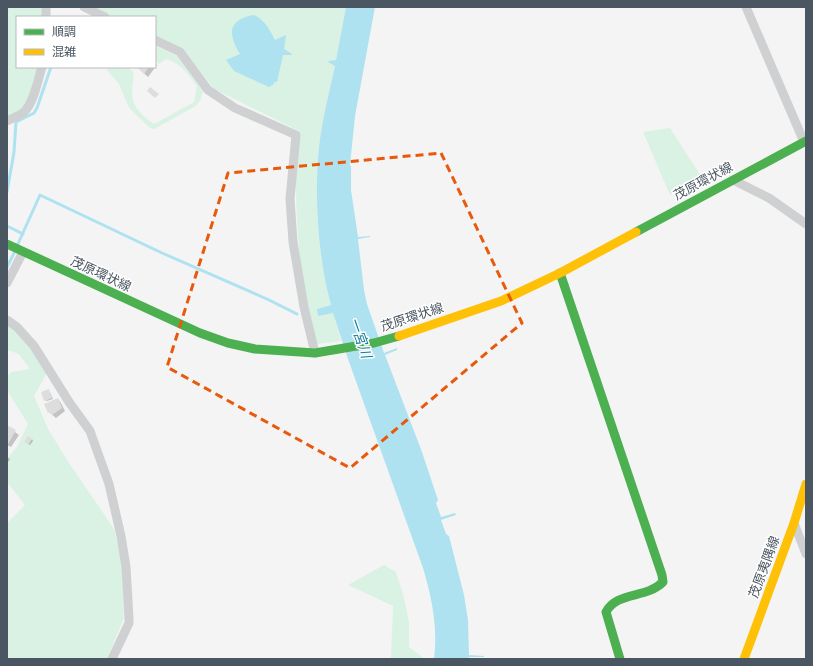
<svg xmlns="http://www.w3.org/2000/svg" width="813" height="666" viewBox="0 0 813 666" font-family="Rubik,'Noto Sans JP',sans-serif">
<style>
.green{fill:#d9f2e3}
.water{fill:#aee2f0}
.shadow{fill:#0003}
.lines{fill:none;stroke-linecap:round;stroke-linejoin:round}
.stream{stroke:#aee2f0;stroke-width:3}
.building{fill:#ddddde}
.street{stroke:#ced0d2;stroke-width:9}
.fast{stroke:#4caf50;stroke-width:9}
.slow{stroke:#ffc107;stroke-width:9}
.marked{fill:none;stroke:#e8590c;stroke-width:3;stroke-dasharray:8 5;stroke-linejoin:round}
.labels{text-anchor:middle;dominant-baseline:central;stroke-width:3;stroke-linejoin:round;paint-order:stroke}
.street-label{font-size:13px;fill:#4a5661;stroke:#fff}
.water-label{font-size:14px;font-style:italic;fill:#0c7c9b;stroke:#fff}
</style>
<rect width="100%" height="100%" fill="#f4f4f4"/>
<g class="green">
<path d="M7 7H43V17H17V67H39L28 100 22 110 7 118Z"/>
<path d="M92 7H346L336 60 329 61 335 66C329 93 322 120 319 147 314 196 318 259 331 305L317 309 333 312 341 341 317 344C311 318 303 287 300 260 296 218 294 174 299 131L214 89 183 49 155 36V17H113Z"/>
<path d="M155 45 178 57 203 91 201 99 196 106 154 129 150 128 129 108 119 84 107 70V67H128L134 73C130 101 131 107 154 124L194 102 197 86C188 74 181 63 166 59L159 64 155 60Z"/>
<path d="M670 128 704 181 670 195 643 132Z"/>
<path d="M7 323 31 346 47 373 34 396 48 429 67 460 114 529 122 562 124 618 107 659H7V523L25 505 7 482V459L17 447 28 424 7 390V376L11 372 30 369 19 354 7 350Z"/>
<path d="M384 565 396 572 403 594 409 622V647L425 659H391L393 606 348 585Z"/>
</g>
<g class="water">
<path d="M346 7H375L355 116 350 165 351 166V190L358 237 370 236V237L358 239 364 290 367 304 384 353 397 348V350L385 355 422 452 438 500 436 503 441 517 455 513 456 515 441 520 446 534 449 536 464 595 468 620 469 655 484 656V657H469V659H434C438 628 432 598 423 568L348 359 333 313 318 316 317 309 331 305C318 259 314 196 319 147 322 120 329 93 335 66L328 62 329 61 336 60Z"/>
<path d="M254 15C266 21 269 29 275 40L286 35 284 49 292 54V55H283L277 82H274V84L269 87 234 71 226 60 240 54C237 49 234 44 233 39 228 24 241 17 254 15Z"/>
</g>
<g class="shadow">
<path d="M155 63 157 65 148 77 137 67H155Z"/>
<path d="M50 392 53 399 47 401 45 400Z"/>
<path d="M58 399 61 403 65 411 56 418 49 412Z"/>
<path d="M7 426 19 435 11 447 7 445Z"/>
<path d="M32 439 33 441 30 445 27 443Z"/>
<path d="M7 457 10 459 7 464Z"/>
</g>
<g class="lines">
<g class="stream">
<path d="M7 192 14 152 16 122 34 113 37 108 51 67"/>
<path d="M7 226 23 234"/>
<path d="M17 246 40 195 162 253 267 299 297 314"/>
<path d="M7 267 15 251"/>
</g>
</g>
<g class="building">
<path d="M137 67H149L144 74Z"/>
<path d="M150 87 159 94 155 98 147 91Z"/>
<path d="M49 389 52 398 44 401 41 392Z"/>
<path d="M58 398 62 408 52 415 50 412 48 413 44 404Z"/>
<path d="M7 425 16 430 7 446Z"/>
<path d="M28 436 32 439 29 444 24 442Z"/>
</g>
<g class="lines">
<g class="street">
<path d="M46 7V17"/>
<path d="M84 7 105 17"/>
<path d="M746 7 804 142"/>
<path d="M155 40 180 52 208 90 235 108 296 135 290 199 293 242 304 307 315 353"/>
<path d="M7 121C12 118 20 116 24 112 34 103 38 79 42 67"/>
<path d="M733 180 769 198 806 224"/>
<path d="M7 283 23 252"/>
<path d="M7 320 17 327 34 346 69 402 90 431 109 484 121 536 126 567 129 618V623L112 659"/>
<path d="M794 523 806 554"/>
</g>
<g class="fast">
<path d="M636 232 806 141"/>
<path d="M7 244 200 333 228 343 255 349 315 353 374 343 399 336"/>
<path d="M560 273 662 575 663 582C646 599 617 591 606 612L620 659"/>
</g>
<g class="slow">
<path d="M399 336 501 301 560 273 636 232"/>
<path d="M744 659 794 523 806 484"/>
</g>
</g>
<path class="marked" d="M441 153 522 323 350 468 167 367 228 173Z"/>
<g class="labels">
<g class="street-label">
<text transform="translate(703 181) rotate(-28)">茂原環状線</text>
<text transform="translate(101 274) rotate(25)">茂原環状線</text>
<text transform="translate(412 317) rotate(-18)">茂原環状線</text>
<text transform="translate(764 567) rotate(-70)">茂原夷隅線</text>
</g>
<g class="water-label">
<text transform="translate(360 338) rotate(71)">一宮川</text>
</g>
</g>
<rect width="813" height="666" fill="none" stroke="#4a5661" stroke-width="16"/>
<rect x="16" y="16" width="140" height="52" fill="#ffffff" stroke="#b7bbc0"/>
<rect x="24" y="29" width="20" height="6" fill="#4caf50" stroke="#b7bbc0"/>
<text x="52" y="36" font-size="12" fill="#4a5661">順調</text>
<rect x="24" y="49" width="20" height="6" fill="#ffc107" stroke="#b7bbc0"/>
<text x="52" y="56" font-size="12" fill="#4a5661">混雑</text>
</svg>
